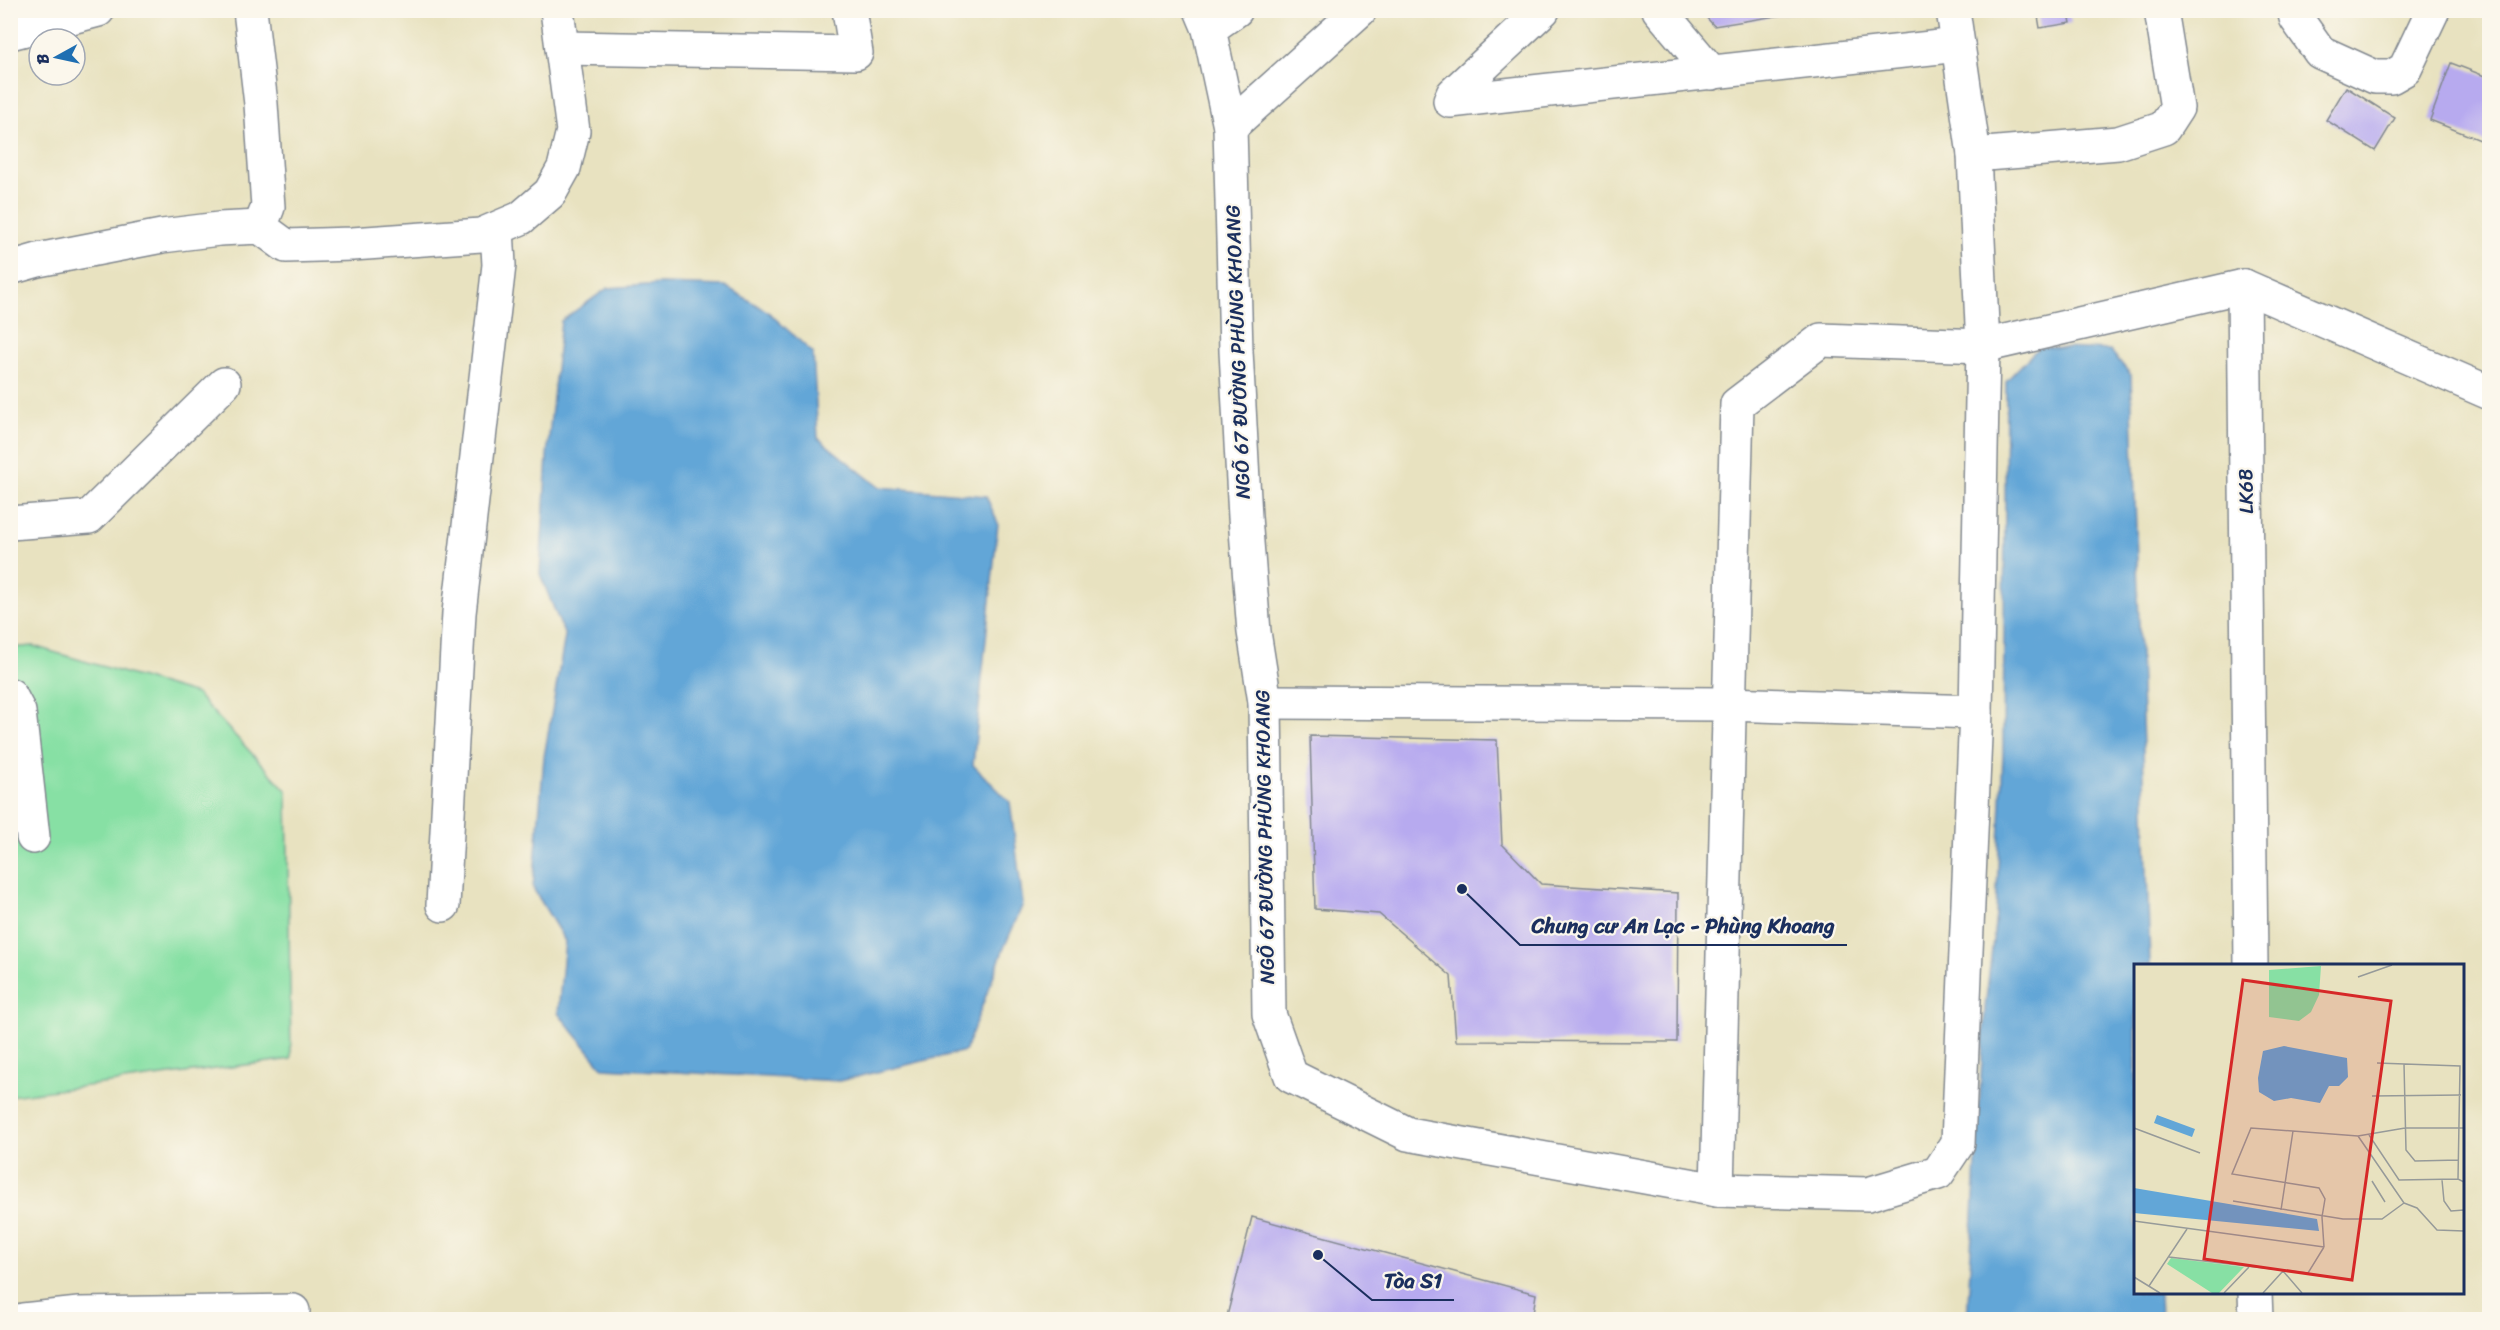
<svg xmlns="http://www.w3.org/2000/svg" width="2500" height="1330" viewBox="0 0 2500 1330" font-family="Sriracha,sans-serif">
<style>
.green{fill:#87e0a4;stroke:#518881;stroke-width:1.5}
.water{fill:#62a6d7;stroke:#3e6a9a;stroke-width:1.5}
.building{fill:#b7aaef}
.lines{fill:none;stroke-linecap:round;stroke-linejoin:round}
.minor-casing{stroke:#82888f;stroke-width:36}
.minor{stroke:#fff;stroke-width:33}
.labels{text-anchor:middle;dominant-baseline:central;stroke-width:4.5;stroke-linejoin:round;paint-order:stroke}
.street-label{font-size:20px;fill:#1b2f5e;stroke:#fbf7ec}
.inset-road{fill:none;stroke:#969a99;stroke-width:1.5}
.view{fill:#d62828;fill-opacity:0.15;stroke:#d62828;stroke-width:3}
.inset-edge{fill:none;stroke:#1b2f5e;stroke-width:3}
.leader{fill:none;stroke:#1b2f5e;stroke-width:2}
.callout-dot{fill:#1b2f5e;stroke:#fbf7ec;stroke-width:2}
.callout-label{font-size:21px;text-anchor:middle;font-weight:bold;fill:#1b2f5e;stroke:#fbf7ec;stroke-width:4.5;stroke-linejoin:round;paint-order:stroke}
</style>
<rect width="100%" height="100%" fill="#fbf7ec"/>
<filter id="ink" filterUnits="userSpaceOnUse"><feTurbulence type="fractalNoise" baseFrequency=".0167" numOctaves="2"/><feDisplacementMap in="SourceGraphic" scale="12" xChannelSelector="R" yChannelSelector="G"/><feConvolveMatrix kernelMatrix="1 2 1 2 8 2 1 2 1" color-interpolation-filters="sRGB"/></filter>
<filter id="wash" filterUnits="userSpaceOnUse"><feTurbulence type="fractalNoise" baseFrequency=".008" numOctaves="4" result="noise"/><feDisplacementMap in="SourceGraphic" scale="24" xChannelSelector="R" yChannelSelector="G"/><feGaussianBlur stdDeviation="1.35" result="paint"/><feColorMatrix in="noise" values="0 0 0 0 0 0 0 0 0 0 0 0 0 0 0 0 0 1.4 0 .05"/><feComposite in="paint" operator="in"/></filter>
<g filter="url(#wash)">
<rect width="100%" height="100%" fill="#e8e2c0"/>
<path class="green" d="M33 646 196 694 287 791 291 1059 11 1096 10 648Z"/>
<g class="water">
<path d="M661 284 725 286 767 311 813 353 818 438 879 487 986 496 998 523 973 765 1010 802 1023 904 1004 948 965 1051 839 1081 603 1068 558 1013 565 941 533 888 544 757 565 636 540 574 547 456 561 321 608 288Z"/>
<path d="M2039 347 2110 350 2131 375 2150 965 2136 966V1292L2160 1293 2161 1319 1967 1320 1985 1008 1996 915 2003 755 2006 381Z"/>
</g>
<g id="blocks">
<g class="building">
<path d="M1700 10H1801V12L1714 26Z"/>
<path d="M2037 10H2083V12L2069 14 2071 23 2040 28Z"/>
<path d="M2451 63 2490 78V144L2430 120Z"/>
<path d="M2346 87 2395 118 2375 151 2326 120Z"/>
<path d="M1310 736 1497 740 1502 844 1541 884 1678 893 1677 1042 1456 1041 1451 976 1379 914 1315 909Z"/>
<path d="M1252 1217 1536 1294 1532 1320H1226Z"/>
</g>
</g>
</g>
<g filter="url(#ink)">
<use href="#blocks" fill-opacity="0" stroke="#82888f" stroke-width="1.5"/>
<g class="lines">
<g class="minor-casing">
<g id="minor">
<path d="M250 10 261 104 268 207 260 227"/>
<path d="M1201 10 1209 29 1230 127 1236 351 1245 517 1254 632 1265 702 1269 1014 1291 1076 1408 1134 1717 1190 1868 1194 1938 1173 1958 1143 1976 712 1983 346 1974 155 1953 10"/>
<path d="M1543 10 1453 94 1450 101 1958 45"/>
<path d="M1659 10 1712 73"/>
<path d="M2294 10 2296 18 2320 52 2375 77H2391L2405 69 2433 10"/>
<path d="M1209 29 1236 10"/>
<path d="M10 33 98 10"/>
<path d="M562 48 856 53 849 10"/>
<path d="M1230 127 1360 10"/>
<path d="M1974 155 2118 143 2164 128 2177 108 2161 10"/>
<path d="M10 268 38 260 162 236 219 229 260 227 286 246 352 244 481 235 521 218 550 193 564 168 573 131 557 10"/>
<path d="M2244 286 2251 966"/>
<path d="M2244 286 2490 393"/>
<path d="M10 523 89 517 224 384"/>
<path d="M10 695 19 712 33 837"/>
<path d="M1265 702 1728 704 1976 712"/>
<path d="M443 905 459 613 499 265 497 229"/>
<path d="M1717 1190 1737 404 1821 340 1983 346 2244 286"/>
<path d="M2255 1292 2256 1320"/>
<path d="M23 1320 79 1314 293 1311"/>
</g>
</g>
<use href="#minor" class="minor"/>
</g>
</g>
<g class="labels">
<g class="street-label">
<text transform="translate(1238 352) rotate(-92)">NGÕ 67 ĐƯỜNG PHÙNG KHOANG</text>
<text transform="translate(2246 491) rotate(-91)">LK6B</text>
<text transform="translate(1265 837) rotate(-91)">NGÕ 67 ĐƯỜNG PHÙNG KHOANG</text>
</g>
</g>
<g transform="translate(2134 964)">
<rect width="330" height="330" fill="#e8e2c0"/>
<path d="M187 2 185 31 177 48 165 57 135 53V6ZM37 294 110 303 85 329H78L33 300Z" fill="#87e0a4"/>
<path d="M150 82 213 94 214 113 205 122H195L186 139 157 134 140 137 125 128 124 114 129 87ZM23 151 61 165 58 173 20 159ZM0 224 183 255 185 267 0 249Z" fill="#62a6d7"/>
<path class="inset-road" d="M224 13 258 1M243 99 326 102 324 215M270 100 272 186 281 197 325 196M238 132 327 131M0 164 66 189M235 171 265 216 324 215 330 218M224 172 270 239M308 216 310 237 317 247 330 246M238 217 251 238M99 237 209 255H248L270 239M270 239 283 244 303 266 330 267M147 246 159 167M0 257 190 283M190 283 188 253 191 235 185 224 98 210 117 164 224 172 271 164H330M35 293 174 309 190 283M149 307 168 329M0 313 26 329M15 322 53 265M90 329 115 303M129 329 149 307"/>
<path class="view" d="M109 16 257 37 218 316 70 295Z"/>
<rect width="330" height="330" class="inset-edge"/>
</g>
<path class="leader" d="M1462 889L1520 945H1847M1318 1255L1372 1300H1454"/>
<g class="callout-dot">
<circle cx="1462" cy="889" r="6"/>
<circle cx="1318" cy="1255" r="6"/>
</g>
<g class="callout-label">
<text x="1683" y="933">Chung cư An Lạc - Phùng Khoang</text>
<text x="1413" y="1288">Tòa S1</text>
</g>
<rect width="2500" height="1330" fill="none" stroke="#fbf7ec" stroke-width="36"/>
<g transform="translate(57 57) rotate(262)"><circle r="28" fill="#fbf7ec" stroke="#a1a7b3" stroke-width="1.5"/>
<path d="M0-4.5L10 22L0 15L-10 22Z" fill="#1f6fb2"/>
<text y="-9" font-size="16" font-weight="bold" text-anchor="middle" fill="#1b2f5e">B</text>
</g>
</svg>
